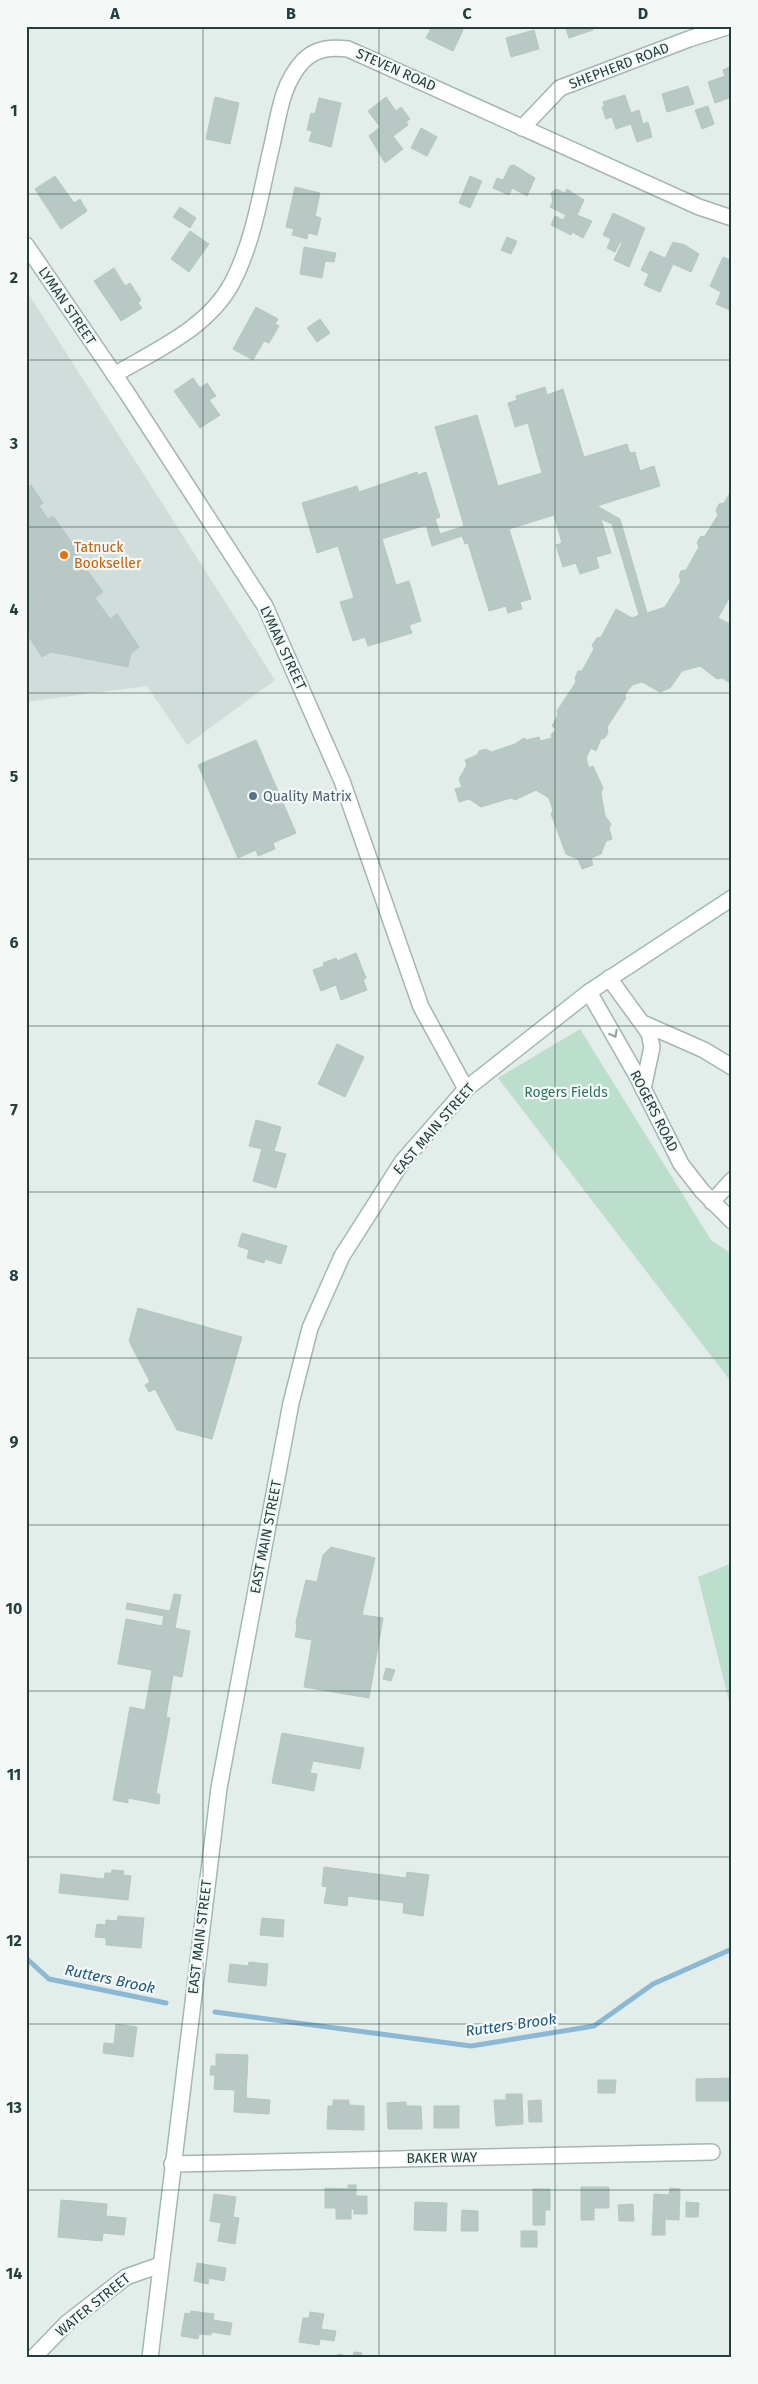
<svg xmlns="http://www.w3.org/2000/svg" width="758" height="2384" viewBox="0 0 758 2384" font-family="'Fira Sans',sans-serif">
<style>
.built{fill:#d1ddda}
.green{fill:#bcdecc}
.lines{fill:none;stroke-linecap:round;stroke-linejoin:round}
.stream{stroke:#8bb8d2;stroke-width:5}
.building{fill:#b8c8c4;stroke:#b5c7c3}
.minor-casing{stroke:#a5b5b3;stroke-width:18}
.tertiary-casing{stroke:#a5b5b3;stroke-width:18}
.secondary-casing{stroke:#a1b9b5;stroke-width:18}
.minor{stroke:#fff;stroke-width:15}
.tertiary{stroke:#fff;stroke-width:15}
.secondary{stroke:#fff;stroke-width:15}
.oneway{stroke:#909e9e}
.grid{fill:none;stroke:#223e3d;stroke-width:1;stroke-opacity:0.55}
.food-dot{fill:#e8710a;stroke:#f4f9f8;stroke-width:2}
.service-dot{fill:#5c6f8a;stroke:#f4f9f8;stroke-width:2}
.labels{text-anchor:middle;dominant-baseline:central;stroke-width:4.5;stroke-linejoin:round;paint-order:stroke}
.street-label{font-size:14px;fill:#223e3d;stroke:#f4f9f8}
.food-label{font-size:14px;fill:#c56008;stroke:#f4f9f8;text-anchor:start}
.service-label{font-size:14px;fill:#4e5e75;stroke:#f4f9f8;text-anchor:start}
.park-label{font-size:14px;fill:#2c7558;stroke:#f4f9f8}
.water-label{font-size:15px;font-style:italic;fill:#1c577b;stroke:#f4f9f8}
.neatline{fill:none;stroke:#223e3d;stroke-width:2}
.grid-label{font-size:16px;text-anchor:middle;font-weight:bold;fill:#223e3d}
</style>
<rect width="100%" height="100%" fill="#e3edea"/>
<path class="built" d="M26 290 275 680 187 745 147 686 26 702Z"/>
<g class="green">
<path d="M580 1029 711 1240 732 1254V1383L498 1078Z"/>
<path d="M732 1563V1713L698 1577Z"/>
</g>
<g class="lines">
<g class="stream">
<path d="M26 1958 49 1979 166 2003"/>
<path d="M215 2012 471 2046 594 2026 653 1984 732 1949"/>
</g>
</g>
<g class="building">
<path d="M432 26H455L463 30 453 51 426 38Z"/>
<path d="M565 26H592L593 30 569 38Z"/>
<path d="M534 30 539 49 511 57 506 38Z"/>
<path d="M732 66V97L715 103 708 82 725 76 723 70Z"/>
<path d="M688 86 694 104 667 112 662 94Z"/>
<path d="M625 95 631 113 639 110 643 124 648 122 652 137 637 142 631 124 616 129 612 117 606 119 602 107 605 106 603 102Z"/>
<path d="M215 97 239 103 230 144 206 139Z"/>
<path d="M386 97 396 111 401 107 410 119 406 122 408 125 393 136 403 149 385 163 369 136 380 127 368 111Z"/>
<path d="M319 98 341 103 331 147 309 141 312 131 307 130 311 113 315 114Z"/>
<path d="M708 106 714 124 702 129 695 110Z"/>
<path d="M421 128 437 137 427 156 411 148Z"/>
<path d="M514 165 535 178 527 196 512 188 509 195 493 188 497 178 503 180 510 166Z"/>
<path d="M55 176 74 203 80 199 87 211 61 229 35 189Z"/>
<path d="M470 176 482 181 470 208 459 203Z"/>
<path d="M295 187 320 193 315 216 321 218 317 235 308 233 307 239 292 235 294 229 286 227Z"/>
<path d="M556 189 565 193 567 189 584 200 577 215 592 221 583 238 572 232 571 235 551 225 555 216 563 220 566 215 550 207 553 201 551 193Z"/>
<path d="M180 207 196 218 190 228 173 217Z"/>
<path d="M613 213 645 228 629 267 614 260 622 243 620 242 615 252 607 248 611 239 603 235Z"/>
<path d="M190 231 209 244 189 272 171 259Z"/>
<path d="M507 237 517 241 511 254 501 250Z"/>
<path d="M673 242 685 245 699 254 691 272 673 264 660 292 644 285 649 274 641 270 650 251 665 258Z"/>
<path d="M304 247 336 253 334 262 325 261 322 278 300 274Z"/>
<path d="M723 257 732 261V311L716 304 721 292 710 286Z"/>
<path d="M114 268 125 286 130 283 141 300 138 303 142 308 121 321 94 281Z"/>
<path d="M256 307 278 319 275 324 279 326 269 343 264 341 253 360 233 349Z"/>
<path d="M320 319 330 333 317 342 307 328Z"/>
<path d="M193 378 200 388 207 383 216 396 209 400 220 415 200 428 174 391Z"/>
<path d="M545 387 547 395 563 389 584 457 627 444 630 453 635 452 640 471 654 466 660 486 597 506 620 519 647 613 665 607 681 581 679 576 681 571 686 570 699 547 697 543 700 537 705 536 718 515 716 510 719 504 724 503 732 490V593L718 618 732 625V684L722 678 717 679 700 666 682 671 670 688 660 692 642 682 632 685 625 695 626 698 607 727 608 732 605 738 601 739 596 751 591 748 586 758 589 768 593 766 603 788 601 793 605 816 611 824 609 828 612 839 606 841 601 854 591 858 593 865 582 869 578 859 566 854 551 814 553 811 549 798 536 790 515 800 511 798 481 807 469 799 459 802 455 789 462 787 459 779 467 765 465 760 477 755 479 751 486 749 491 752 515 744 524 738 527 740 539 737 540 741 552 738 551 735 556 729 552 726 558 715 557 711 576 682 575 678 578 671H582L594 649 592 645 597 638 601 637 616 609 632 618 639 615 612 524 601 519 611 553 596 557 599 568 580 574 576 563 563 567 556 545 562 543 554 515 509 529 531 599 520 602 522 609 508 613 506 606 489 611 468 543 465 544 462 536 432 546 426 525 382 539 396 585 409 581 421 621 409 625 412 633 368 646 365 637 353 641 340 602 354 598 338 546 317 553 302 503 357 486 359 492 417 472 418 475 426 472 440 517 435 519 440 534 464 526 435 427 477 415 498 486 542 473 528 423 515 427 508 403 517 400 516 396Z"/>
<path d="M31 485 43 503 39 506 48 519 53 516 80 554 74 558 84 572 87 570 103 592 95 598 110 619 117 614 139 647 131 653 128 667 51 652 42 657 29 637 26 639V488Z"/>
<path d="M256 740 296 833 273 843 275 849 258 856 256 850 238 858 198 765Z"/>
<path d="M356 953 366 978 363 980 367 990 341 1000 336 985 321 991 313 970 324 966 323 963 336 958 337 961Z"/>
<path d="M337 1044 364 1057 345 1097 318 1084Z"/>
<path d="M256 1120 281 1127 274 1151 286 1154 276 1188 253 1181 262 1149 249 1146Z"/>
<path d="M242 1233 287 1246 281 1264 265 1259 264 1263 247 1258 249 1250 238 1246Z"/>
<path d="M138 1308 242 1337 212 1439 177 1430 155 1389 149 1392 145 1385 150 1382 129 1341Z"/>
<path d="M331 1547 375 1558 362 1615 383 1618 369 1698 304 1687 312 1640 295 1637 297 1627 296 1622 306 1580 317 1582 323 1555Z"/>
<path d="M174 1594 181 1595 175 1628 190 1631 182 1677 173 1675 170 1694 166 1717 170 1718 156 1794H160L159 1804 128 1798V1803L113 1800 130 1707 145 1710 152 1670 118 1664 126 1619 162 1626 164 1616 126 1609 127 1603 170 1611Z"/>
<path d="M386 1668 395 1670 391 1681 383 1679Z"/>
<path d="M282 1733 364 1748 360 1769 313 1761 310 1773 317 1774 314 1791 272 1783Z"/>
<path d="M324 1867 406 1878 407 1872 429 1875 423 1916 403 1913 404 1903 348 1896 347 1906 324 1903 327 1887 322 1886Z"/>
<path d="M112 1870 124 1871 123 1875 131 1876 128 1900 59 1893 61 1874 104 1879 105 1873H111Z"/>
<path d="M118 1916 144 1918 141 1948 106 1945V1938L95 1937 97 1924 106 1925V1920L117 1921Z"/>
<path d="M262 1918 284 1920 283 1937 260 1935Z"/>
<path d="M249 1962 268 1964 266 1986 228 1982 230 1964 248 1966Z"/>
<path d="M116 2024 137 2027 133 2057 103 2053 104 2043 114 2044Z"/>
<path d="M216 2054 248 2055 246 2098 270 2100 269 2114 234 2112 235 2090 214 2089 215 2075H210L211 2066H216Z"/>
<path d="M732 2078V2101H696V2079Z"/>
<path d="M598 2080H616L615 2093H598Z"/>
<path d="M506 2094H522L523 2124 496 2126 494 2100H506Z"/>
<path d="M333 2100H349V2105L364 2106V2130L327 2129 328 2106H333Z"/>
<path d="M541 2100 542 2122H529L528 2101Z"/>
<path d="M406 2102V2106H421L422 2129H388L387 2103Z"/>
<rect x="434" y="2106" width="25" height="22"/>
<path d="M348 2185H356V2196H367V2214H354V2209H351V2219H336V2208H325V2188L348 2189Z"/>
<path d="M581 2187H609V2208H594V2220H581Z"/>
<path d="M670 2188 680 2189 679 2220 665 2219V2235H652L654 2194 669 2195Z"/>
<path d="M533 2189H550V2210H545V2225H533Z"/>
<path d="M214 2194 236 2197 233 2217 239 2218 235 2244 218 2241 221 2223 210 2221Z"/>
<path d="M61 2200 107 2204 106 2216 126 2218 124 2235 103 2233 102 2241 58 2237Z"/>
<path d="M415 2202 447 2203 446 2231 414 2230Z"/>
<path d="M686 2202 699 2203 698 2217H686Z"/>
<path d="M633 2204 634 2221H619L618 2205Z"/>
<path d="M462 2210 478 2211V2231H461Z"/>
<rect x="521" y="2231" width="16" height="16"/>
<path d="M197 2263 226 2268 224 2281 209 2278 208 2284 194 2281Z"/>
<path d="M191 2311 214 2314 213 2320 232 2323 230 2335 212 2332 211 2335 199 2334 198 2339 181 2336 185 2313 190 2314Z"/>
<path d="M310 2312 324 2314 321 2329 336 2331 334 2341 320 2339 319 2345 299 2342 303 2318H309Z"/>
<path d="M354 2352 362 2353 361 2358H338V2354L353 2357Z"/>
</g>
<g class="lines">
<g class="minor-casing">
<g id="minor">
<path d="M522 128 560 88 689 39 730 26"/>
<path d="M114 375C156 350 208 328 232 283 254 241 261 191 272 145 279 115 281 85 303 61 316 48 331 47 348 49L699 207 732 218"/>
<path d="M609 978 649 1033 652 1047 643 1089"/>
<path d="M589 992 637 1076 681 1164 702 1191 732 1221"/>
<path d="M645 1024 704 1050 732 1067"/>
<path d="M712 1202 732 1180"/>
<path d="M172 2164 712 2152"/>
<path d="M33 2358 67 2323 126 2277 160 2265"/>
</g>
</g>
<g class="tertiary-casing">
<path id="tertiary" d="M26 245 127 393 265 606 342 781 421 1007 466 1089"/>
</g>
<g class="secondary-casing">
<path id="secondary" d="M150 2358 219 1788 291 1403 310 1328 342 1256 402 1162 466 1089 589 992 732 898"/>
</g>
<use href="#minor" class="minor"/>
<use href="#tertiary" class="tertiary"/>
<use href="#secondary" class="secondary"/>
</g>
<defs><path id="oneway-chevron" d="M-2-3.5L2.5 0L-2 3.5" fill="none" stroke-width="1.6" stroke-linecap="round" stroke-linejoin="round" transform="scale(1.25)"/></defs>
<use class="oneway" href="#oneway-chevron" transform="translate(614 1034) rotate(61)"/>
<path class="grid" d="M203 26V2358M379 26V2358M555 26V2358M26 194H732M26 360H732M26 527H732M26 693H732M26 859H732M26 1026H732M26 1192H732M26 1358H732M26 1525H732M26 1691H732M26 1857H732M26 2024H732M26 2190H732"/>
<circle class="food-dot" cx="64" cy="555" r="5"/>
<circle class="service-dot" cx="253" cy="796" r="5"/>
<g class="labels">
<g class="street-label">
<text transform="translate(619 66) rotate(-21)">SHEPHERD ROAD</text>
<text transform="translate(396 70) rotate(24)">STEVEN ROAD</text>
<text transform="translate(67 306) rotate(56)">LYMAN STREET</text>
<text transform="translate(283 648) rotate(65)">LYMAN STREET</text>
<text transform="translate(654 1111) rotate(63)">ROGERS ROAD</text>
<text transform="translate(434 1129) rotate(-49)">EAST MAIN STREET</text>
<text transform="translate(266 1537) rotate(-79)">EAST MAIN STREET</text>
<text transform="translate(200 1937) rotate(-83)">EAST MAIN STREET</text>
<text transform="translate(442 2158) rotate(-1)">BAKER WAY</text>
<text transform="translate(93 2305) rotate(-39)">WATER STREET</text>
</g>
<g class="food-label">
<text x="74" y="547">Tatnuck<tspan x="74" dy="16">Bookseller</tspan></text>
</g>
<g class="service-label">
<text x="263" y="796">Quality Matrix</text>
</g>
<g class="park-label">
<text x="566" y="1092">Rogers Fields</text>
</g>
<g class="water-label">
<text transform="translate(110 1979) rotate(12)">Rutters Brook</text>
<text transform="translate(511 2025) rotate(-8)">Rutters Brook</text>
</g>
</g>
<rect width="758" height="2384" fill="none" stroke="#f4f9f8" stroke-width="55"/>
<rect x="28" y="28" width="702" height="2328" class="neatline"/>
<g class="grid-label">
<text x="115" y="19">A</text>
<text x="291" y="19">B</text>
<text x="467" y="19">C</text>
<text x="643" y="19">D</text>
<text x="14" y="116">1</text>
<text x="14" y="283">2</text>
<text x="14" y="449">3</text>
<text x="14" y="615">4</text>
<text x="14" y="782">5</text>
<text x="14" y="948">6</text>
<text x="14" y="1115">7</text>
<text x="14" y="1281">8</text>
<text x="14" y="1447">9</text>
<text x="14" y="1614">10</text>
<text x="14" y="1780">11</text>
<text x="14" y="1946">12</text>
<text x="14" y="2113">13</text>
<text x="14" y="2279">14</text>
</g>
</svg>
